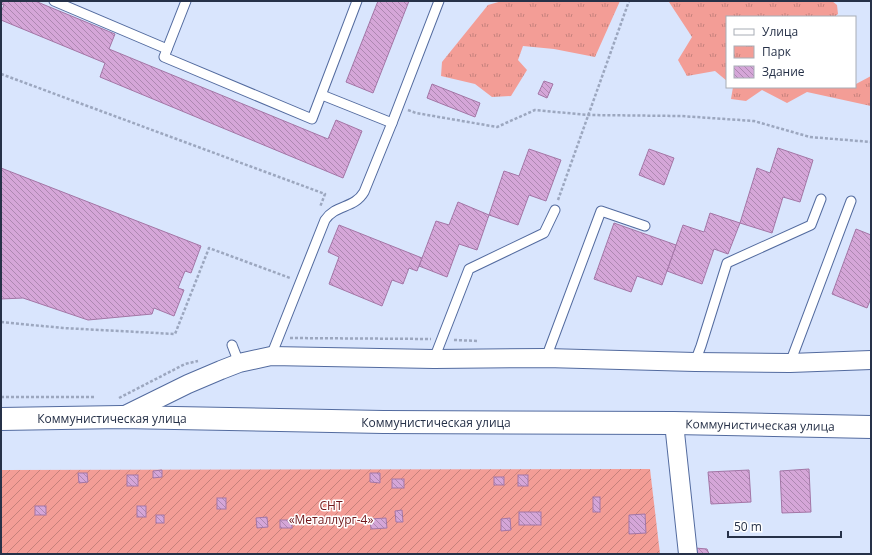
<svg xmlns="http://www.w3.org/2000/svg" width="872" height="555" viewBox="0 0 872 555" font-family="'Open Sans',sans-serif">
<style>
.park{fill:url(#park-tufts)}
.garden{fill:url(#garden-furrows)}
.building{fill:url(#building-back-hatch);stroke:#a376a6}
.lines{fill:none;stroke-linecap:round;stroke-linejoin:round}
.service-casing{stroke:#536b9f;stroke-width:11}
.minor-casing{stroke:#536b9f;stroke-width:20}
.primary-casing{stroke:#536b9f;stroke-width:24}
.path{stroke:#9ca7bf;stroke-width:2.5;stroke-dasharray:3 2;stroke-linecap:butt}
.service{stroke:#fff;stroke-width:9}
.minor{stroke:#fff;stroke-width:18}
.primary{stroke:#fff;stroke-width:22}
.labels{text-anchor:middle;dominant-baseline:central;stroke-width:3;stroke-linejoin:round;paint-order:stroke}
.street-label{font-size:12px;fill:#263148;stroke:#fff}
.park-label{font-size:12px;fill:#701619;stroke:#fff}
</style>
<defs>
<pattern id="park-tufts" width="24" height="20" patternUnits="userSpaceOnUse"><rect width="24" height="20" fill="#f39d96"/><path d="M3 7l-1-3M5 7V3M7 7l1-3M15 17l-1-3M17 17v-4M19 17l1-3" fill="none" stroke="#c5817c"/></pattern>
<pattern id="garden-furrows" width="10" height="10" patternUnits="userSpaceOnUse"><rect width="10" height="10" fill="#f39d96"/><path d="M-1 1l2-2M0 10L10 0M9 11l2-2" fill="none" stroke="#c5817c"/></pattern>
<pattern id="building-back-hatch" width="6" height="6" patternUnits="userSpaceOnUse"><rect width="6" height="6" fill="#d5a6d8"/><path d="M-1 5l2 2M0 0l6 6M5-1l2 2" fill="none" stroke="#ad88b1"/></pattern>
</defs>
<rect width="100%" height="100%" fill="#d9e5fd"/>
<g class="park">
<path d="M502 1H620L595 57 554 49 523 46 518 60 527 70 511 96 492 97 475 84 441 76 442 62 488 5Z"/>
<path d="M670 1H832L837 5 838 14 834 17H727V81L715 71 687 76 678 60 692 37 669 2Z"/>
<path d="M871 76V106L807 92 787 103 762 90 746 101 731 99 733 87H855V84H856Z"/>
</g>
<path class="garden" d="M650 469 660 554H1V470Z"/>
<g class="building">
<path d="M1 1H35L115 34 109 49 328 139 336 120 362 131 343 178 100 77 105 63 1 20V12L4 5 1 4Z"/>
<path d="M378 1H409L373 93 346 82Z"/>
<path d="M544 81 553 84 547 98 538 94Z"/>
<path d="M432 84 480 103 475 117 427 98Z"/>
<path d="M778 148 813 160 800 202 783 197 772 233 740 223 757 168 770 173Z"/>
<path d="M529 149 561 160 546 201 529 195 518 225 489 215 504 171 519 176Z"/>
<path d="M649 149 674 158 664 185 639 175Z"/>
<path d="M1 168 201 246 191 273 185 271 178 288 184 290 174 316 154 308 152 314 88 320 23 298 1 299Z"/>
<path d="M458 202 489 215 477 250 459 244 447 277 419 266 436 221 449 225Z"/>
<path d="M710 213 740 223 728 254 714 249 702 284 667 271 683 225 704 232Z"/>
<path d="M614 223 676 245 662 285 637 276 631 292 594 279Z"/>
<path d="M339 225 422 258 417 271 409 268 403 284 392 280 382 306 329 284 339 257 328 252Z"/>
<path d="M856 229 871 235V298L867 308 832 294Z"/>
<path d="M809 469 811 512 782 513 780 471Z"/>
<path d="M162 470V477L153 478V471Z"/>
<path d="M749 470 751 502 711 504 708 472Z"/>
<path d="M78 473H87L88 482 79 483Z"/>
<path d="M370 473H380V483L370 482Z"/>
<rect x="127" y="475" width="11" height="11"/>
<rect x="518" y="475" width="10" height="11"/>
<rect x="494" y="477" width="10" height="8"/>
<rect x="392" y="479" width="12" height="9"/>
<rect x="593" y="497" width="7" height="15"/>
<rect x="217" y="498" width="9" height="11"/>
<rect x="35" y="506" width="11" height="9"/>
<rect x="137" y="506" width="9" height="11"/>
<path d="M402 510 403 522H396L395 511Z"/>
<rect x="519" y="512" width="22" height="13"/>
<path d="M645 514 646 533 629 534V515Z"/>
<rect x="156" y="515" width="8" height="8"/>
<path d="M267 517 268 527 257 528 256 518Z"/>
<path d="M386 518 387 528 371 529 370 519Z"/>
<path d="M510 518 511 530 501 531V519Z"/>
<rect x="280" y="520" width="12" height="8"/>
<path d="M695 548 707 549 709 554H695Z"/>
</g>
<g class="lines">
<g class="service-casing">
<g id="service">
<path d="M54 1 167 49"/>
<path d="M186 1 164 57 312 119 357 1"/>
<path d="M322 95 392 123"/>
<path d="M232 345 239 363"/>
<path d="M271 356 325 220C336 204 354 209 364 192L392 123 439 1"/>
<path d="M546 358 601 211 645 226"/>
<path d="M434 359 469 269 544 233 555 210"/>
<path d="M695 362 701 346 727 263 811 225 821 199"/>
<path d="M790 363 851 201"/>
</g>
</g>
<g class="minor-casing">
<g id="minor">
<path d="M121 417 188 384 221 370 239 363 271 356 434 359 546 358 695 362 790 363 871 360"/>
<path d="M674 423 688 554"/>
</g>
</g>
<g class="primary-casing">
<path id="primary" d="M1 419 121 417 383 422 674 423 871 427"/>
</g>
<g class="path">
<path d="M1 74 325 194 320 207"/>
<path d="M408 110 416 113 497 127 535 110 588 115 681 116 754 121 810 137 871 142"/>
<path d="M558 200 629 1"/>
<path d="M1 322 63 328 175 334 209 248 290 278"/>
<path d="M290 338 431 339"/>
<path d="M454 340 479 341"/>
<path d="M1 397H96"/>
<path d="M119 398 185 364 198 361"/>
</g>
<use href="#service" class="service"/>
<use href="#minor" class="minor"/>
<use href="#primary" class="primary"/>
</g>
<g class="labels">
<g class="street-label">
<text x="112" y="418">Коммунистическая улица</text>
<text x="436" y="422">Коммунистическая улица</text>
<text transform="translate(760 425) rotate(1)">Коммунистическая улица</text>
</g>
<g class="park-label">
<text x="331" y="505">СНТ<tspan x="331" dy="14">«Металлург-4»</tspan></text>
</g>
</g>
<rect width="872" height="555" fill="none" stroke="#263148" stroke-width="4"/>
<rect x="726" y="16" width="130" height="72" fill="#ffffff" stroke="#a8adb6"/>
<rect x="734" y="29" width="20" height="6" fill="#ffffff" stroke="#a8adb6"/>
<text x="762" y="36" font-size="12" fill="#263148">Улица</text>
<rect x="734" y="46" width="20" height="12" fill="url(#park-tufts)" stroke="#a8adb6"/>
<text x="762" y="56" font-size="12" fill="#263148">Парк</text>
<rect x="734" y="66" width="20" height="12" fill="url(#building-back-hatch)" stroke="#a8adb6"/>
<text x="762" y="76" font-size="12" fill="#263148">Здание</text>
<path d="M728 531v6h113v-6" fill="none" stroke="#263148" stroke-width="2"/>
<text x="734" y="531" font-size="12" fill="#263148" stroke="#ffffff" stroke-width="3" paint-order="stroke">50 m</text>
</svg>
